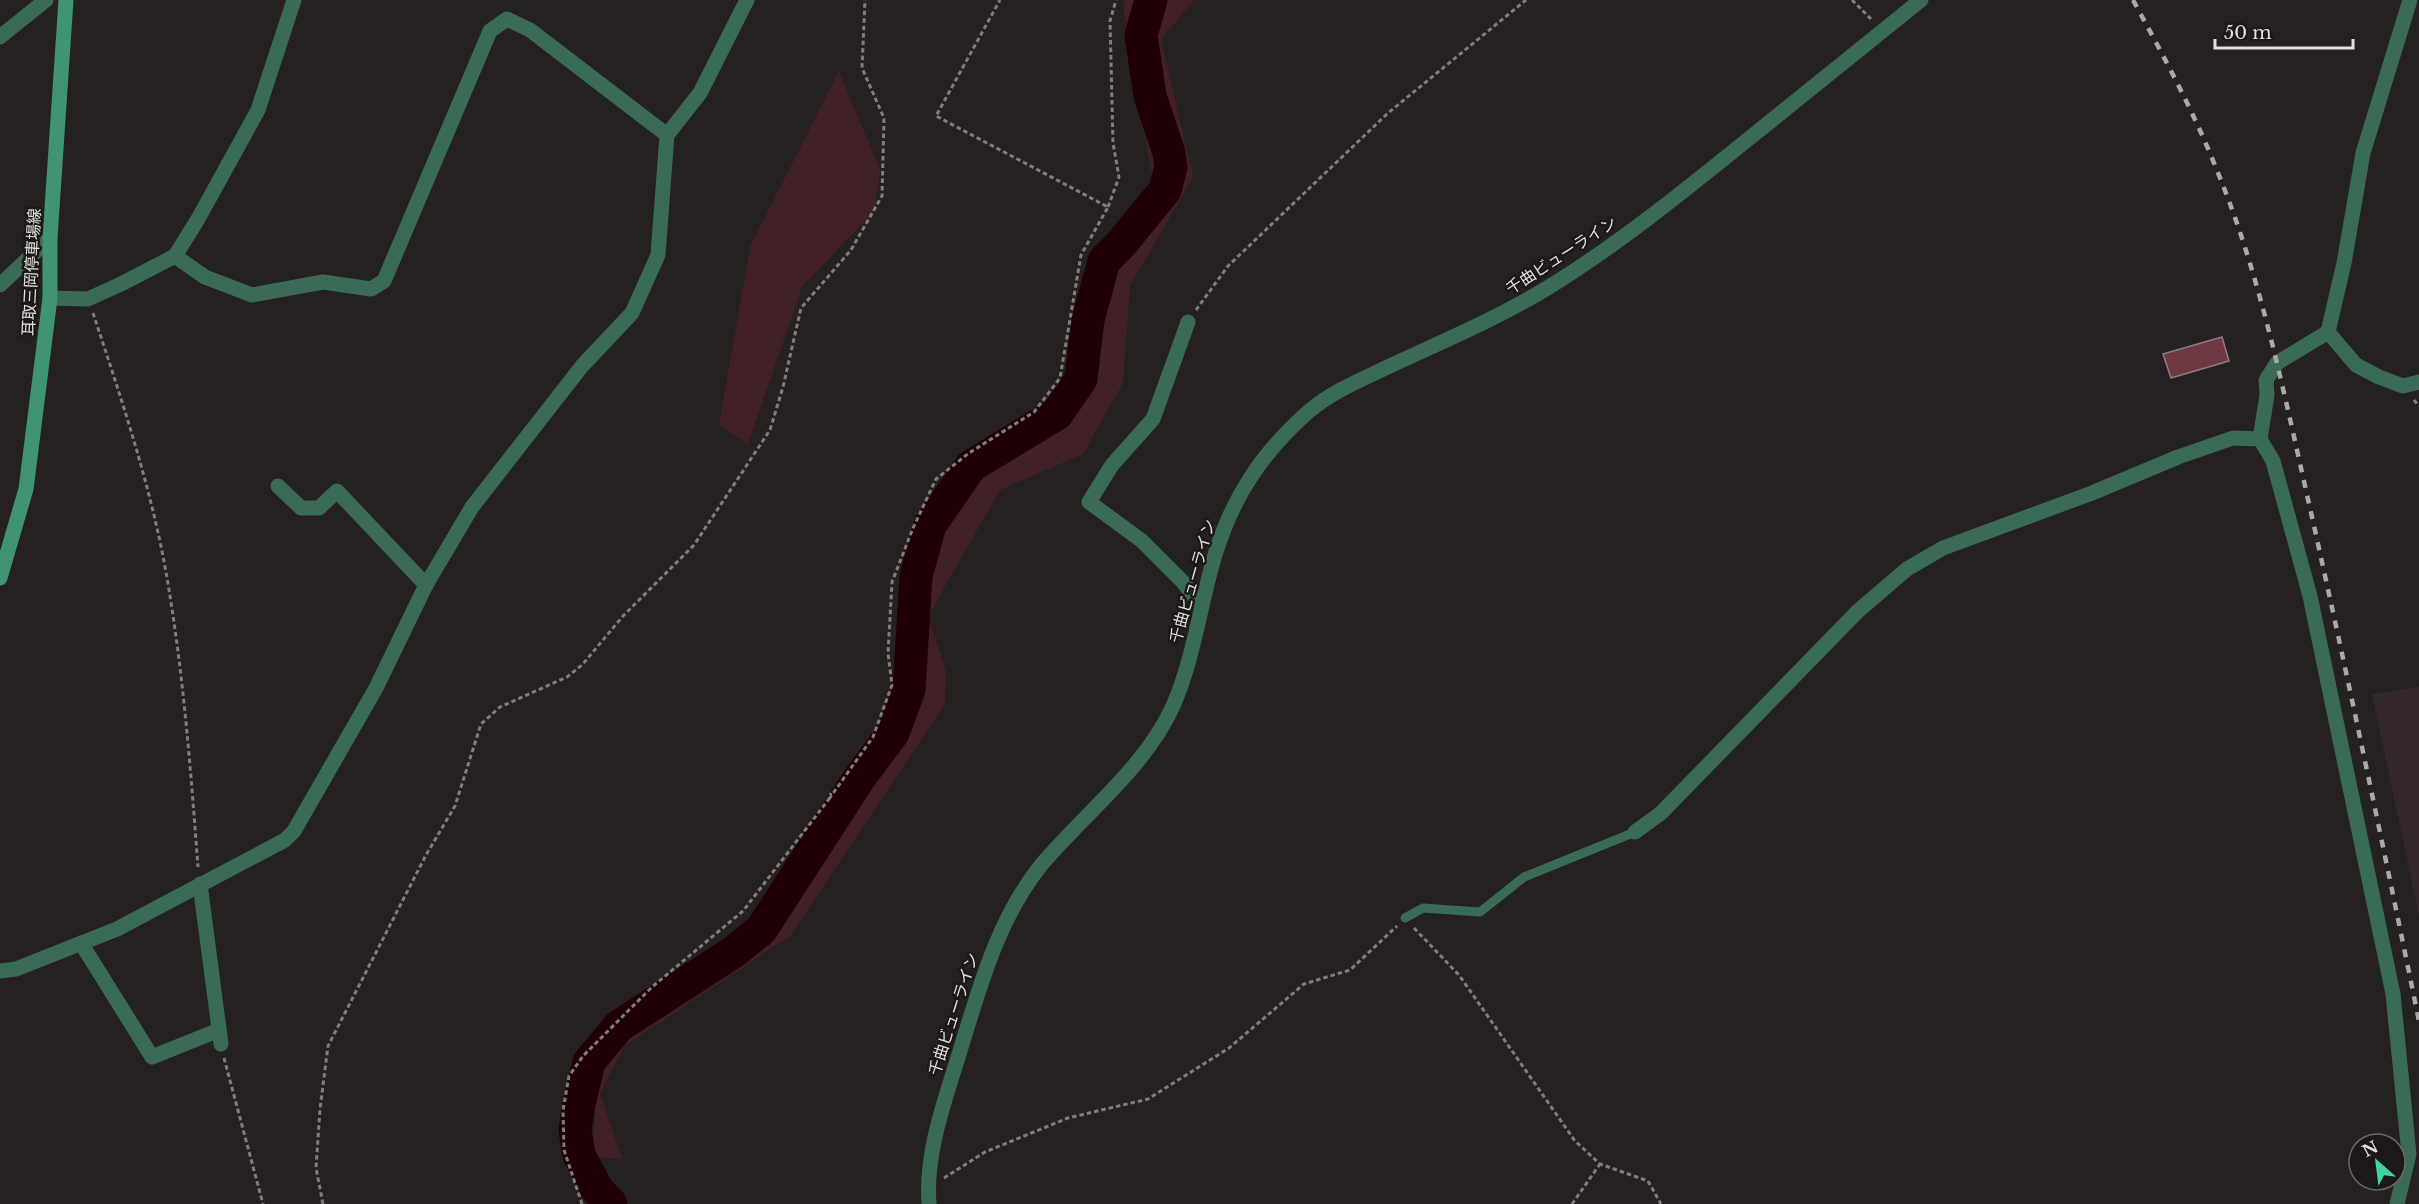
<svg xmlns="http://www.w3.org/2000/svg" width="2419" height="1204" viewBox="0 0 2419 1204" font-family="'Libre Baskerville','Noto Sans JP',serif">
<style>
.built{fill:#34282a}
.green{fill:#422126}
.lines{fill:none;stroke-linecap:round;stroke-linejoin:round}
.river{stroke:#200006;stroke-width:33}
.building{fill:#713841;stroke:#878081;stroke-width:1.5}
.path{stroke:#817d7d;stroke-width:3;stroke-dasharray:4.5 3;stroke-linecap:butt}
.service{stroke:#396b57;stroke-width:9}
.minor{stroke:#396b57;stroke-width:15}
.tertiary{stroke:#396b57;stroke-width:15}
.secondary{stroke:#409474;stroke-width:15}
.rail{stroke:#aba8a8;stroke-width:4.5;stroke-dasharray:8 8;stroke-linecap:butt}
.labels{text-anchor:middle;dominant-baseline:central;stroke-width:5;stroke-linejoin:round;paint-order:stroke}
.street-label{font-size:16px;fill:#e2dfdf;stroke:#1c1818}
</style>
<rect width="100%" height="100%" fill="#262121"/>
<path class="built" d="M2419 687V916L2372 694Z"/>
<g class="green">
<path d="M1125 0H1194L1161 39 1193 177 1130 286 1123 383 1083 454 1000 490 928 616 946 672 945 704 790 936 624 1046 600 1094 622 1159 593 1157 597 1067 644 1016 774 924 900 745 910 650 945 532 986 462 1032 435 1086 388 1098 299 1109 269 1138 235 1152 176 1123 6Z"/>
<path d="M839 71 880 170 874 211 802 287 748 444 719 425 750 247Z"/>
</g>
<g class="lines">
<path class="river" d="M611 1204 597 1189 579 1155 575 1130 578 1109 589 1062 619 1026 732 953 761 930 860 777 893 733 909 690 916 576 930 525 971 466 1057 414 1081 379 1088 320 1104 261 1121 244 1165 190 1171 167 1169 153 1150 96 1141 35 1151 0"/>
</g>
<path class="building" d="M2222 337 2229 361 2171 378 2163 354Z"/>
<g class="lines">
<g class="path">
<path d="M1852 0 1871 19"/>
<path d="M1108 207 1119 177 1113 143 1110 21 1116 0"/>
<path d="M1196 310 1228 266 1388 113 1526 0"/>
<path d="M93 313C123 404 154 495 169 590 184 681 191 774 198 867"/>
<path d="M2414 400 2419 406"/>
<path d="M829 799 873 737 892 685 888 653 892 582 913 528 936 479 969 453 1034 412 1060 378 1081 255 1108 207 936 116 1000 0"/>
<path d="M1414 928 1459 975 1575 1141 1600 1164 1648 1181 1661 1204"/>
<path d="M224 1058 263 1204"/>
<path d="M944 1178 985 1152 1068 1118 1148 1099 1229 1048 1304 984 1350 970 1397 926"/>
<path d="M323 1204 316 1168 320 1109 328 1046 426 855 455 806 481 724 500 707 567 677 582 665 623 616 694 545 770 430 783 387 801 308 851 250 882 196 884 118 862 68 865 0"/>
<path d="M582 1204 564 1150 563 1110 569 1076 583 1056 652 987 743 911 829 799 831 793"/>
<path d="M1572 1204 1600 1164"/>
</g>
<path class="service" d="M1405 918 1423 908 1480 912 1524 877 1635 832"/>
<g class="minor">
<path d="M0 37 46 0"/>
<path d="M175 256 205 277 252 295 323 282 371 289 384 281 490 31 507 19 530 30 667 135"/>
<path d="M0 285 50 238"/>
<path d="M50 298 88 299 121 284 175 256 198 219 258 110 294 0"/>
<path d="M1188 322 1153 419 1112 465 1089 502 1142 541 1183 582 1202 606"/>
<path d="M2328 332 2356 365 2379 377 2403 386 2419 382"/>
<path d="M2260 439 2267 395 2266 380 2277 363 2328 332 2344 263 2363 153 2410 0"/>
<path d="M278 486 301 508H319L337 491 426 585"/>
<path d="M1635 832 1661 813 1858 611"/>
<path d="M200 884 221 1044"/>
<path d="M81 943 152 1057 219 1030"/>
<path d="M0 971 16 969 117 929 285 840 294 831 376 688 426 585 472 507 582 366 632 313 658 255 667 135 700 93 747 0"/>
</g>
<g class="tertiary">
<path d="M1858 611 1907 569 1943 548 2092 493 2178 457 2233 438 2260 439 2273 461 2310 596 2393 994 2409 1154 2397 1204"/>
<path d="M929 1204C925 1153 945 1100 960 1051 980 986 998 918 1042 864 1085 813 1145 768 1173 706 1194 658 1200 604 1215 555 1233 496 1262 453 1308 412 1332 391 1365 378 1394 364 1446 340 1500 317 1549 287 1617 245 1679 195 1741 145 1801 97 1861 48 1921 0"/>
</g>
<path class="secondary" d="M0 578 26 489 50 298V238L66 0"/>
<path class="rail" d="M2133 0C2163 55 2193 110 2216 168 2261 276 2284 394 2310 508 2348 678 2384 850 2419 1021"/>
</g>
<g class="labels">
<g class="street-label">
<text transform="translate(1561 255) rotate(-33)">千曲ビューライン</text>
<text transform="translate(31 272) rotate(-87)">耳取三岡停車場線</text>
<text transform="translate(1192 581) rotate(-74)">千曲ビューライン</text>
<text transform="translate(953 1014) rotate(-72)">千曲ビューライン</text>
</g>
</g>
<g transform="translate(2377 1162) rotate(332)"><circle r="28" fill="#1c1818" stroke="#6b6868" stroke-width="1.5"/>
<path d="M0-4.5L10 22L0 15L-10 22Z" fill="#40d4a2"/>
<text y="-9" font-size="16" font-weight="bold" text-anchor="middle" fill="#e2dfdf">N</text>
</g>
<path d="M2215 39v9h138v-9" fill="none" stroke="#e2dfdf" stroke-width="3"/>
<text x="2224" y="39" font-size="18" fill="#e2dfdf" stroke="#1c1818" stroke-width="4.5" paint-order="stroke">50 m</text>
</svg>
